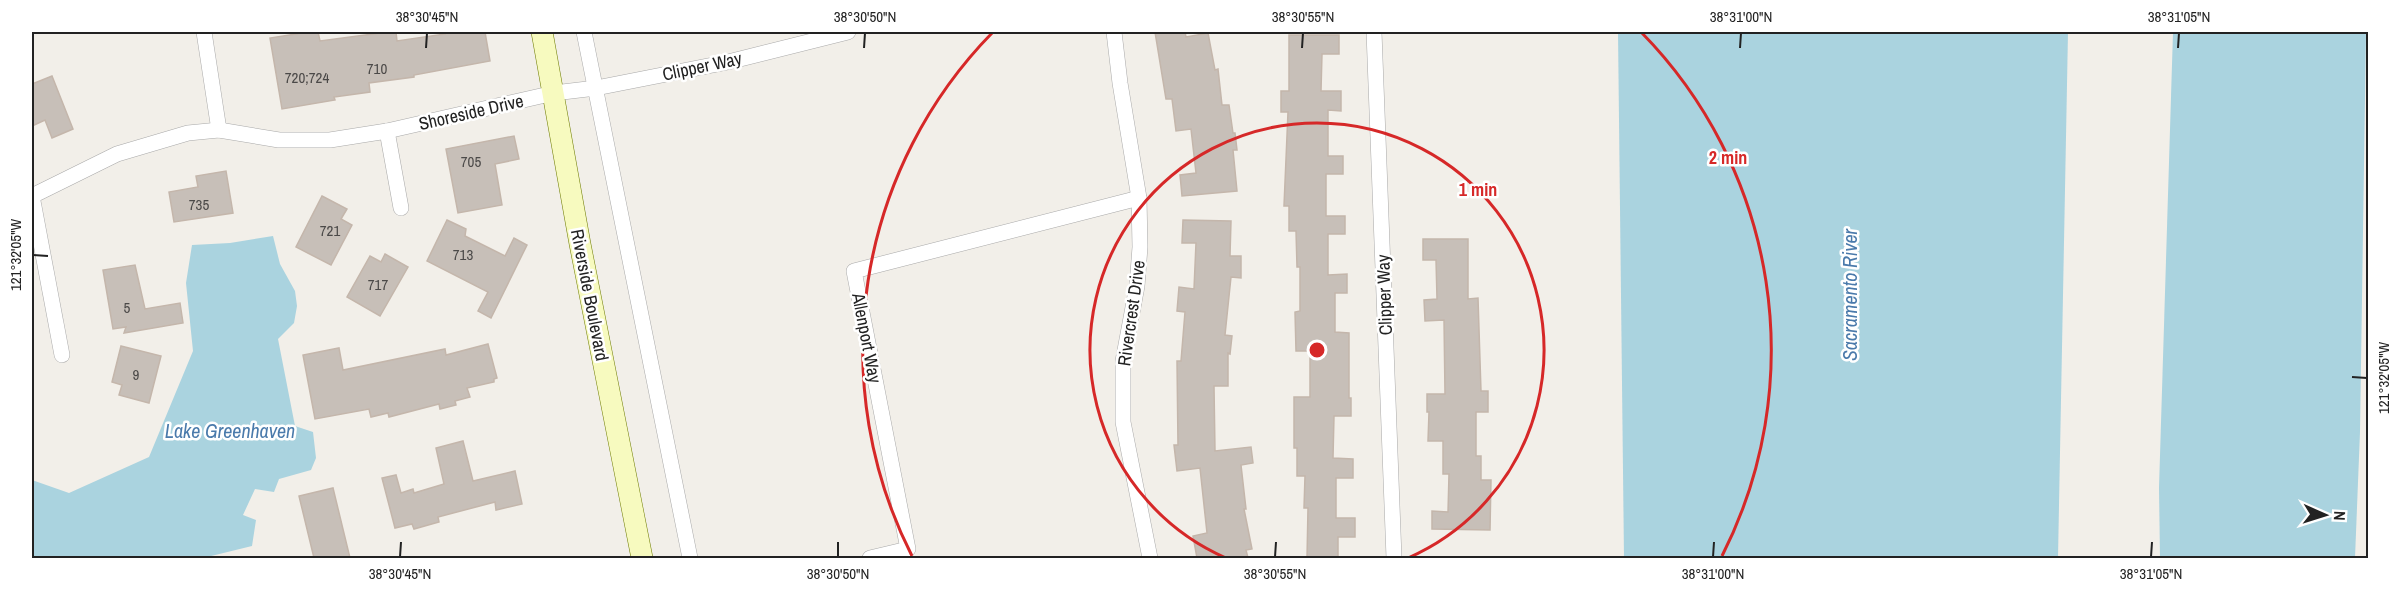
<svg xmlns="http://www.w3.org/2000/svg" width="2400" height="590" viewBox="0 0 2400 590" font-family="'Archivo Narrow',sans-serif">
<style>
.water{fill:#aad3df}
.building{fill:#c7bfb8;stroke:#c4b6ab;stroke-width:1.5}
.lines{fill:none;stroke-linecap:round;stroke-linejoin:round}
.minor-casing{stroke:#a9a9a9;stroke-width:16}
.secondary-casing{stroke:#707d05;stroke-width:22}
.minor{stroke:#fff;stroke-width:15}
.secondary{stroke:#f7fabf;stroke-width:21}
.ticks{fill:none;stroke:#222;stroke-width:2}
.ring{fill:none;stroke:#d62828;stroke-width:3}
.labels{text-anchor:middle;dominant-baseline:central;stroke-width:5;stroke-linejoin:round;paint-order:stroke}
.number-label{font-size:15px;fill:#4b4948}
.street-label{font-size:18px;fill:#222;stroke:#fff}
.water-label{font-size:20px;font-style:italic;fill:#4a7aab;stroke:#fff}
.centre{fill:#d62828;stroke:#fff;stroke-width:3}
.ring-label{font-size:18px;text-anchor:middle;font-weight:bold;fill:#d62828;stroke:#fff;stroke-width:5;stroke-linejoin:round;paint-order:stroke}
.neatline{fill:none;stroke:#222;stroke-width:2}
.ticks-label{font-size:15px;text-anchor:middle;fill:#222}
</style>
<rect width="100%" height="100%" fill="#f2efe9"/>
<g class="water">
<path d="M1618 32H2068L2058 558H1624Z"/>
<path d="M2173 32H2366L2360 432 2355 558H2160L2159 488Z"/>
<path d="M273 236 280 264 295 291 297 306 294 323 278 339 295 426 313 432 316 458 311 470 279 479 274 492 255 489 243 515 256 520 252 546 203 558H32V480L69 493 149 457 193 351 186 283 192 245 230 243Z"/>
</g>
<g class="building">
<path d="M308 32H318L320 41 388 32H396L397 41 445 34 444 32H485L490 61 414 75V77L369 83 370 92 334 97 335 100 282 109 270 38Z"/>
<path d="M1155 32H1185L1186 37 1208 33 1215 70 1218 69 1222 105H1229L1233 133H1235L1237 150H1233L1237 191 1182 196 1180 175 1196 173 1191 129 1176 131 1172 99H1166Z"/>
<path d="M1289 35H1339V54H1322L1321 91H1341V111L1328 110V156H1343V174H1326V216H1345V234H1328V275L1347 274V293H1335V332L1349 333V398H1351V416H1334L1333 458 1353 459V478H1336V518H1355V537H1338V558H1307L1308 508H1304L1305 476H1297V448H1294V397H1310V351H1296L1295 312 1300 311V267H1297L1296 231H1289V206H1284L1288 112H1281V91H1289Z"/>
<path d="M52 76 73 129 52 138 45 120 32 126V84Z"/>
<path d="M514 136 519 159 495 164 502 205 458 213 446 149Z"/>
<path d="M226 171 233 213 174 222 169 192 198 187 196 176Z"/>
<path d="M322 196 347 209 341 219 352 225 331 265 296 247Z"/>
<path d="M447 220 466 229 465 236 505 256 514 238 527 245 491 318 478 311 488 292 427 261Z"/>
<path d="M1183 220 1231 221 1230 256H1241V278L1231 277 1225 335 1232 336 1230 354 1228 353V386H1214L1215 451 1251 447 1253 463 1241 465 1246 509H1244L1252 549 1246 550 1248 558H1197L1193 536 1207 533 1200 468 1177 471 1174 445H1178L1177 361H1181L1185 312 1177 311 1179 287 1194 289 1196 243H1182Z"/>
<path d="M1423 239H1468V299L1478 298 1481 391H1488V412H1476V456H1481V480H1491L1490 530 1432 529V511L1448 512 1449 474H1443V441H1428L1429 412H1427V394H1445L1444 320 1425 321 1424 300 1437 299 1436 260H1423Z"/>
<path d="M385 254 408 267 380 316 347 297 370 256 381 262Z"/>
<path d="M135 265 145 309 180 303 183 323 124 333 126 327 113 329 103 270Z"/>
<path d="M488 344 497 378 494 379V382L467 388 470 397 455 401 456 405 440 409 439 404 389 417 388 413 371 417 369 409 315 419 303 355 339 348 343 370 445 349 446 355Z"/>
<path d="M121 346 161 356 149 403 119 395 122 385 112 382Z"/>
<path d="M463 441 473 481 515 471 522 504 496 510 495 502 438 517 439 522 414 529 412 524 395 528 382 478 396 475 401 493 413 489 414 493 444 484 436 448Z"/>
<path d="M333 488 350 558H314L299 496Z"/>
</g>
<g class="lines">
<g class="minor-casing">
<g id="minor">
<path d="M204 32 219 130"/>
<path d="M584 32 690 558"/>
<path d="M1114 32 1120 83 1139 198 1140 247 1137 286 1123 361V422L1150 558"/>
<path d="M1374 32 1394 558"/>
<path d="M387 131 401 208"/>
<path d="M32 196 117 154 188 133 219 130 279 140H330L387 131 554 93 596 88 728 62 848 32"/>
<path d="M32 196 62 355"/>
<path d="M870 558 908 549 854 271 1139 198"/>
</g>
</g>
<g class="secondary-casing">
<path id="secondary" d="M542 32 580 244 642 558"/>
</g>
<use href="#minor" class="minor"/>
<use href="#secondary" class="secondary"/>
</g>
<path class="ticks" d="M426 48 427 33M864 48 865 33M1302 48 1303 33M1740 48 1741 33M2178 48 2179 33M33 255 48 256M2352 377 2367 378M400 557 401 542M838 557V542M1275 557 1276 542M1713 557 1714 542M2151 557 2152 542"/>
<g class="ring">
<path d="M1226 558A227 227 0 1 1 1408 558"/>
<path d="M912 556A454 454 0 0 1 993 32M1641 32A454 454 0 0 1 1722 556"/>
</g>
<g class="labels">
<g class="number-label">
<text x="377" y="68">710</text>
<text x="307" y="77">720;724</text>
<text x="471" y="161">705</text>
<text x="199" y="204">735</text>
<text x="330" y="230">721</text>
<text x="463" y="254">713</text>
<text x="378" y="284">717</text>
<text x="127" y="307">5</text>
<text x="136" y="374">9</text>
</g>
<g class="street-label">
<text transform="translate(702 66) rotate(-12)">Clipper Way</text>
<text transform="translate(471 112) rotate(-13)">Shoreside Drive</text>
<text transform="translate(590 295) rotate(79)">Riverside Boulevard</text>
<text transform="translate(1384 295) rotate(-92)">Clipper Way</text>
<text transform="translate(1131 313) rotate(-82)">Rivercrest Drive</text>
<text transform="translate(867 338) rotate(79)">Allenport Way</text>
</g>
<g class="water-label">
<text transform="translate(1849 295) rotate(-90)">Sacramento River</text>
<text x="230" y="430">Lake Greenhaven</text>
</g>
</g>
<circle cx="1317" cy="350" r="9" class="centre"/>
<g class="ring-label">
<text x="1728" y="164">2 min</text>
<text x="1478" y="196">1 min</text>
</g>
<rect width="2400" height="590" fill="none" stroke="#ffffff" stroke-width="66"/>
<g transform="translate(2325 515) rotate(93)" stroke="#ffffff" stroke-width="4.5" paint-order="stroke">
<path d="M0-4.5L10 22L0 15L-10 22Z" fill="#222222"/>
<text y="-9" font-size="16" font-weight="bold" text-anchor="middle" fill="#222222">N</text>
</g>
<rect x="33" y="33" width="2334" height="524" class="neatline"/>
<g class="ticks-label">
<text x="427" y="22">38°30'45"N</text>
<text x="865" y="22">38°30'50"N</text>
<text x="1303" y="22">38°30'55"N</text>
<text x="1741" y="22">38°31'00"N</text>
<text x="2179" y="22">38°31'05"N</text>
<text transform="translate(16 255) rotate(-90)" y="5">121°32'05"W</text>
<text transform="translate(2384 378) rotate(-90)" y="5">121°32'05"W</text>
<text x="400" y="579">38°30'45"N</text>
<text x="838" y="579">38°30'50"N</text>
<text x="1275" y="579">38°30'55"N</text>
<text x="1713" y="579">38°31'00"N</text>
<text x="2151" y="579">38°31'05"N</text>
</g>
</svg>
